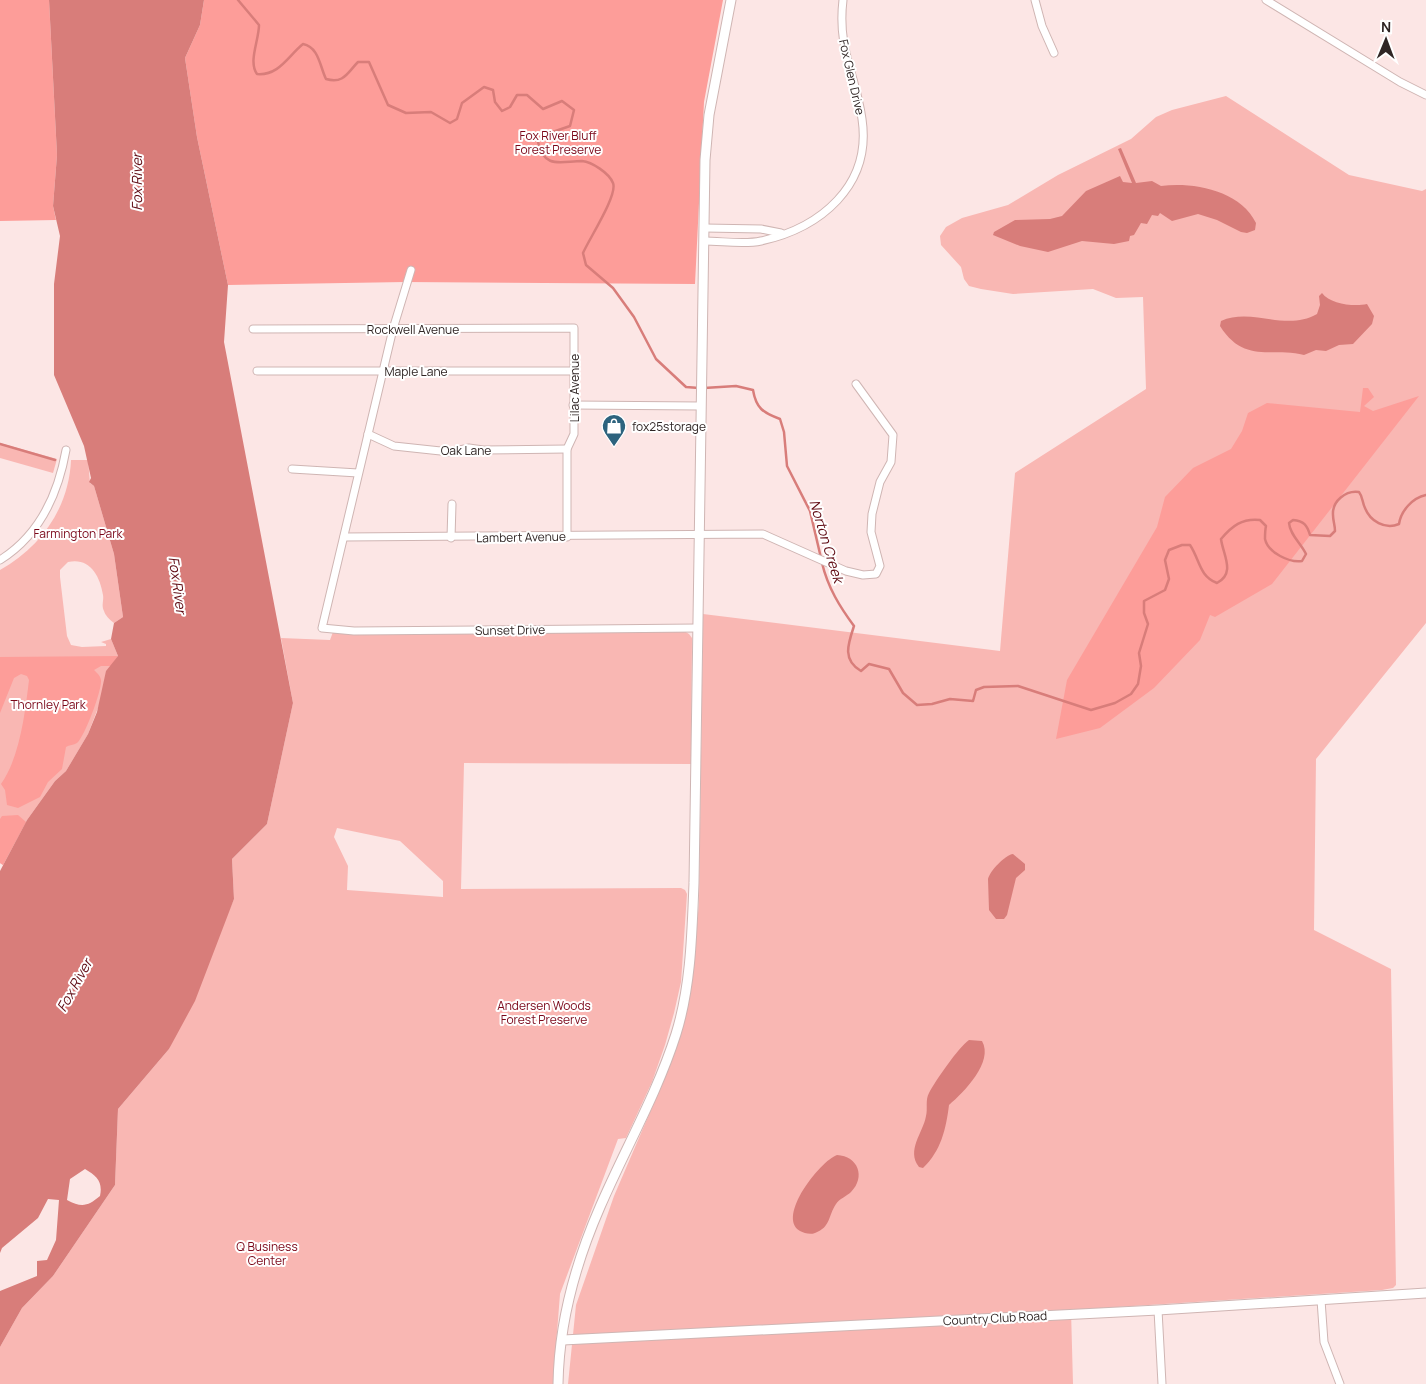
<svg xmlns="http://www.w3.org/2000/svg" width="1426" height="1384" viewBox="0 0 1426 1384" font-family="Manrope,sans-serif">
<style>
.green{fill:#f9b7b3;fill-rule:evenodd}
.forest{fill:#fd9d99}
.water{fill:#d87d7a;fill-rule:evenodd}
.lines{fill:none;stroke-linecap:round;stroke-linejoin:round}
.stream{stroke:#d87d7a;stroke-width:2.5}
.minor-casing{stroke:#cfb5b3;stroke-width:9}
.tertiary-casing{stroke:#cfb5b3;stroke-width:11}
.secondary-casing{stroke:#cfb5b3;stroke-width:11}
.minor{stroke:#fff;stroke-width:7}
.tertiary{stroke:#fff;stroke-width:9}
.secondary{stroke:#fff;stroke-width:9}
.labels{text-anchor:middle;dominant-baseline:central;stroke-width:4;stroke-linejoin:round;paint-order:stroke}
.street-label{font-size:12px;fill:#2f2524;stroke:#fff}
.park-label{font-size:12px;fill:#7a0618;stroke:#fff}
.poi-label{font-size:12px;fill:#2f2524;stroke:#fff;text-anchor:start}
.water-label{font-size:14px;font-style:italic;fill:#610d15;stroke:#fff}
</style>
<rect width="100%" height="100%" fill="#fce6e5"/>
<g class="green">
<path d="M1226 96 1349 175 1422 191 1426 189V623L1316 759 1314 930 1391 969 1396 1285 1393 1288 1382 1290 1071 1310 1073 1384H568L576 1305 614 1196 663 1082 681 1032 692 982 699 902 703 614 1000 651 1015 473 1146 389 1143 297 1116 298 1093 289 1013 294 981 289 969 286 964 279 961 267 941 245 940 236 946 227 962 218 1008 205 1058 175 1131 139 1156 117 1172 110Z"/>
<path d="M0 443 57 459 53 473 0 458Z"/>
<path d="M71 460H88L90 483 94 486 114 554 123 617 114 623C110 620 105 615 104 611 101 605 104 601 103 595 100 575 89 557 68 562L60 570V577L67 636 71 645 82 647 106 646V644L101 642 111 639 118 656 88 734 66 771 55 781 27 820 3 865 0 863V570C41 547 69 508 71 460Z"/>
<path d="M684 631 689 634 692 638 691 764 464 763 461 889 681 888 685 890 687 894 681 982 674 1013 665 1045 652 1082 626 1138 618 1139 560 1294 553 1384H0V1347L22 1308 53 1276 115 1185 118 1109 169 1049 234 899 232 859 267 824 293 703 281 638 330 640 333 632ZM337 828 400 841 443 881V897L347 890 348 866 334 837Z"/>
</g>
<g class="forest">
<path d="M0 0H49L57 155 53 206 56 220 0 221Z"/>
<path d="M204 0H723L704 102 695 284 405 282 228 285 197 137 185 58 200 25Z"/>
<path d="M1363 388H1368L1374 397 1364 406 1373 411 1419 396 1272 584 1215 617 1210 615 1200 640 1154 688 1100 728 1056 739 1067 680 1157 527 1165 497 1193 468 1231 449 1242 431 1248 413 1267 403 1360 412Z"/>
<path d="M118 656 111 666H101L94 670C97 673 100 675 101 680 102 690 85 736 77 743 74 745 69 745 66 747L62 769 48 782 40 797 18 808 7 805 5 790 1 784C20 757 25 713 29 680L27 676 21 674 14 678 0 713V657Z"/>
<path d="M18 815 26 822 3 865 0 863V819L2 816Z"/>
</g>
<g class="water">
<path d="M49 0H204L200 25 185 58 197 137 228 285 224 342 293 703 267 824 232 859 234 899 195 1001 169 1049 118 1109 115 1185 53 1276 22 1308 0 1347V1291L37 1276V1261L47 1260 56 1240 59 1200 48 1199 38 1218 2 1248 0 1253V871L27 820 55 781 66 771 88 734 97 712 106 671 118 656 111 639 114 623 123 617 114 554 94 486 89 482 91 478 84 446 54 375V284L60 236 53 206 57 155ZM85 1169C97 1176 103 1182 100 1196 88 1206 82 1208 67 1200L70 1179Z"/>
<path d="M1121 148 1136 183 1152 181 1161 186C1193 182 1240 190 1256 223L1255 230 1247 233 1241 232 1217 220 1198 214 1172 221 1160 213 1158 216 1152 215 1147 224 1141 223 1134 235 1130 236 1129 241 1114 244 1082 241 1048 252 1020 246 993 235 994 232 1015 220 1050 219 1062 216 1086 191 1120 176 1123 182 1132 183 1118 149Z"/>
<path d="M1322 293C1330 304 1354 307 1367 304L1374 316 1372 324 1353 344 1339 345 1326 351 1316 350 1304 355C1271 347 1244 364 1220 326L1221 321C1252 307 1286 332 1317 314L1320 305 1319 296Z"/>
<path d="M1013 854 1025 864V870L1016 878 1007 915 1004 919H996L989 910 988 879C990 871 1005 855 1013 854Z"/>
<path d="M969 1040 982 1041C994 1062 964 1092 949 1105 946 1129 941 1151 923 1168L919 1167C906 1150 923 1133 926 1116 928 1109 925 1100 929 1093 936 1080 958 1048 969 1040Z"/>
<path d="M837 1155C858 1156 866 1177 851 1192 847 1196 839 1199 836 1204 828 1216 831 1227 815 1233 810 1235 804 1233 800 1231 776 1217 820 1161 837 1155Z"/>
</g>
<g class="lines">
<g class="stream">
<path d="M238 0 259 25C259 40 248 62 257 74 279 76 288 56 303 44 319 47 320 67 326 79 344 84 347 73 358 62H369L388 105 406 113 431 112 450 123 457 119 462 103 484 87 493 90 495 102 502 111 510 107 517 95H527L543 109 562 101 574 110 570 126 544 135 538 142C544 170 562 161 582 161 592 162 609 173 613 183 618 195 589 239 583 253L586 265 613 288 634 317 656 359 686 387 699 388"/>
<path d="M704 388 736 386 753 390C756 408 763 413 780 419L784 432 787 466 810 511 821 558"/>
<path d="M0 444 55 460"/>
<path d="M822 563C828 588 840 607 854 626 848 644 842 660 861 671L869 664 889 669 903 693 917 705 932 704 950 699 973 701 976 690 984 687 1018 686 1091 710 1115 703 1131 694 1138 684 1141 666 1139 653 1148 624 1144 613V601L1165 590 1169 579 1165 560 1169 550 1182 545H1190C1200 560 1199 576 1217 583 1236 573 1223 555 1221 539 1232 526 1242 518 1260 520L1266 526C1265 530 1265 535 1265 539 1268 553 1290 563 1302 561L1306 554C1301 543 1290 535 1289 523L1293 520C1304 521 1307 525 1310 535L1330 536 1335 531C1335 525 1333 521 1333 515 1332 501 1346 490 1359 492 1363 497 1362 502 1365 508 1370 521 1385 530 1399 524 1401 511 1412 498 1426 495"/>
</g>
<g class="minor-casing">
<g id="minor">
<path d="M1035 0 1042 26 1054 53"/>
<path d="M1266 0 1400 82 1426 95"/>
<path d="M705 228 761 229 781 233"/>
<path d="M704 241C722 241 744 245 761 241 820 228 872 186 862 119 856 75 837 49 843 0"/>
<path d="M411 270 393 329 322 628 354 631 697 628"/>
<path d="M253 329 574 328V434L567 449V537"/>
<path d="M257 371H575"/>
<path d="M573 405 700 406"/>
<path d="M368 434 394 446 450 452 469 448 483 450 567 449"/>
<path d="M292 469 358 473"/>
<path d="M344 537 763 534 846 571 863 575 876 574 880 566 871 532 872 514 880 482 891 462 893 435 856 384"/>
<path d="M451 538 452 504"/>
<path d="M0 560C40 535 58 495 66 450"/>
<path d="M1321 1300 1324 1342 1340 1384"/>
<path d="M1158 1310 1162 1384"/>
</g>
</g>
<g class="tertiary-casing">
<path id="tertiary" d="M563 1340 1158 1310 1426 1293"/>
</g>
<g class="secondary-casing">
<path id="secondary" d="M558 1384C559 1324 576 1262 600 1207 625 1149 657 1094 676 1034 691 986 692 933 694 883L705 160 709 115 731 0"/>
</g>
<use href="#minor" class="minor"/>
<use href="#tertiary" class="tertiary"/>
<use href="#secondary" class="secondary"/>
</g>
<defs>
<g id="shop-pin" transform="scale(1.25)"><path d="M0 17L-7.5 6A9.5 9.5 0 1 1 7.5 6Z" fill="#2d637e" stroke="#fff"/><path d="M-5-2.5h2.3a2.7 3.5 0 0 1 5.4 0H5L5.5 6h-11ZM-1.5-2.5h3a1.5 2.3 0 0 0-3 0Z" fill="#fff"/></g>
</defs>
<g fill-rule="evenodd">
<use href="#shop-pin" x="614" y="426"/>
</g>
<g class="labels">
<g class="street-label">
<text transform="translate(852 77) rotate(77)">Fox Glen Drive</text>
<text x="413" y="329">Rockwell Avenue</text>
<text x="416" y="371">Maple Lane</text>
<text transform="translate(574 388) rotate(-90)">Lilac Avenue</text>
<text x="466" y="450">Oak Lane</text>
<text transform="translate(521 537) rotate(-1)">Lambert Avenue</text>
<text transform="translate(510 630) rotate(-1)">Sunset Drive</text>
<text transform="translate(995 1318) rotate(-3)">Country Club Road</text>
</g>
<g class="park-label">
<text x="558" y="135">Fox River Bluff<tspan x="558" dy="14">Forest Preserve</tspan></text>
<text x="78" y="533">Farmington Park</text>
<text x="48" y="704">Thornley Park</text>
<text x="544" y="1005">Andersen Woods<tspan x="544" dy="14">Forest Preserve</tspan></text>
<text x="267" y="1246">Q Business<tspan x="267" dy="14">Center</tspan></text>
</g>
<g class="poi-label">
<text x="632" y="426">fox25storage</text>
</g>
<g class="water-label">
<text transform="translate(136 182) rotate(-90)">Fox River</text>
<text transform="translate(827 541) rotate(73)">Norton Creek</text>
<text transform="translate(178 585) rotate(82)">Fox River</text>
<text transform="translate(74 985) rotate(-61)">Fox River</text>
</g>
</g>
<g transform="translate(1386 40) rotate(1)" stroke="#ffffff" stroke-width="4" paint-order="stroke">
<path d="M0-4L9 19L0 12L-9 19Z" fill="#2f2524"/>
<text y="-8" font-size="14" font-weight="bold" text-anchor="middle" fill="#2f2524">N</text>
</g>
</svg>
